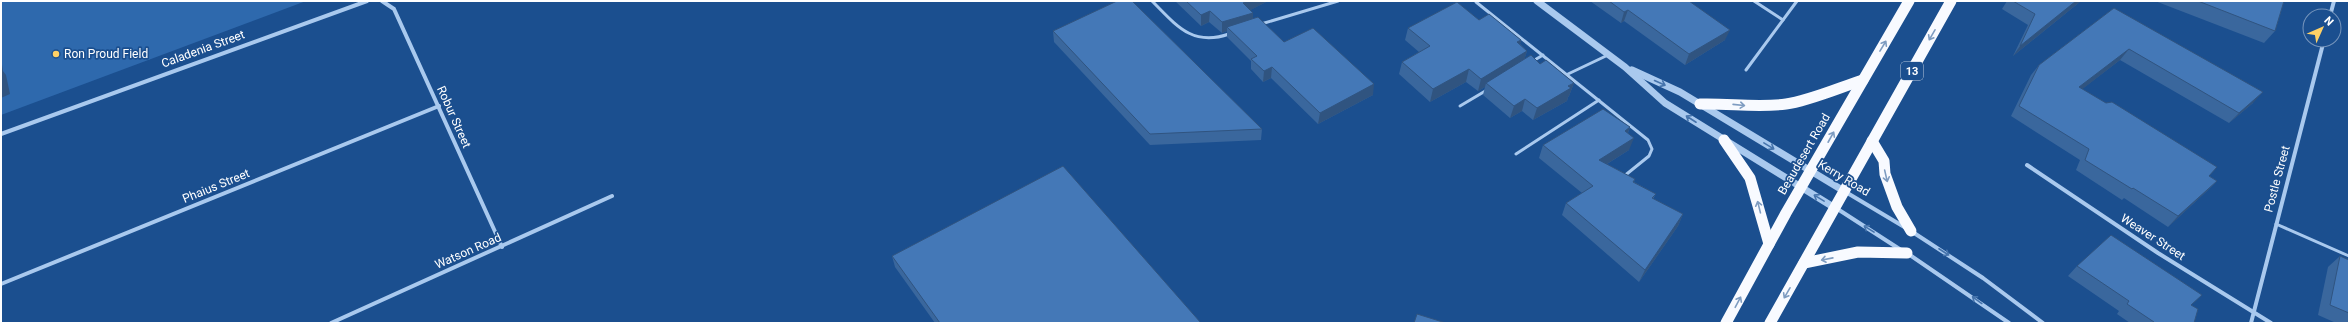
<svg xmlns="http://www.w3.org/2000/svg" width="2350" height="324" viewBox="0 0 2350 324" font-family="Roboto,sans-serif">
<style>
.green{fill:#2e69ad}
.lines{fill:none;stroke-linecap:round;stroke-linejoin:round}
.service{stroke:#a9c9ee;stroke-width:3}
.minor{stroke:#a9c9ee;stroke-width:4}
.tertiary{stroke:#a9c9ee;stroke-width:7}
.trunk{stroke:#f8faff;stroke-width:11}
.wall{fill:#3a679d}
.shaded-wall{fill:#305480}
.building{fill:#4478b7;stroke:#305480}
.oneway{stroke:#7e9cc1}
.oneway2{stroke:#4674ac}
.poi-dot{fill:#ffd166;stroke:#1b4f8f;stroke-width:1.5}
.labels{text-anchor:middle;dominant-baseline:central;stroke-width:3.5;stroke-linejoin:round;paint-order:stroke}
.shield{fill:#1b4f8f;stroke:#bbcadd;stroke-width:1}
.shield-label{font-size:11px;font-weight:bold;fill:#fff}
.street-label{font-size:12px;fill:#fff;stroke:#1b4f8f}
.poi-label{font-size:12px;fill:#fff;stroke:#1b4f8f;text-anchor:start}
</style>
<rect width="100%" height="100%" fill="#1b4f8f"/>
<path class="green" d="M1 1H306L1 115Z"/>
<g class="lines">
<g class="service">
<path d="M1152 1C1176 25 1192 47 1229 34"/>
<path d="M1754 1 1783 20"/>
<path d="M1476 2 1648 140 1652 149 1649 156 1623 177"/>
<path d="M1261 24 1338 1"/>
<path d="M1533 61 1543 55"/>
<path d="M1746 70 1797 1"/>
<path d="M1568 74 1608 55"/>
<path d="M1460 106 1487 90"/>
<path d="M1516 154 1599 100"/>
<path d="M2276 224 2349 256"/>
</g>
<g class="minor">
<path d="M382 1 394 9 502 247"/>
<path d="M2330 16 2334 1"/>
<path d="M1 134 367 1"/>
<path d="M2027 165 2158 253 2271 323"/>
<path d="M1844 191 1906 228"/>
<path d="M1836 208 1901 250"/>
<path d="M1911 231 1983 278 2043 323"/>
<path d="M1907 253 2009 323"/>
<path d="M1 284 439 106"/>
<path d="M331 323 612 196"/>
<path d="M2251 323 2324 40"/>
</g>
<g class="tertiary">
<path d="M1537 1 1625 67 1665 103 1835 208"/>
<path d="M1632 70 1680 92 1844 191"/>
</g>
<g class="trunk">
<path d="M1700 104C1729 103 1757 108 1786 104 1809 101 1841 87 1863 80"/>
<path d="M1724 140 1750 178 1769 244"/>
<path d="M1872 141 1884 161 1885 174 1897 207 1911 231"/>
<path d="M1804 263 1858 252 1907 253"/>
<path d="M1726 323 1786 213 1909 1"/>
<path d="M1770 323 1951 1"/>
</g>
</g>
<g class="wall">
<path d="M1175 1H1268L1250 10 1253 19 1284 42 1373 95 1318 124 1271 78 1263 82 1251 69V61L1227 37V31L1222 33 1209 22 1201 26Z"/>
<path d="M1590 1H1689L1725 40 1685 65 1624 21 1621 23Z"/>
<path d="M2007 1H2081L2013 56 2028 25 2002 9Z"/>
<path d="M2155 1H2284L2275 31 2264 43Z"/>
<path d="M2114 8 2253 103 2229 123 2120 60 2082 89 2217 181 2207 191 2168 227 2124 198 2122 200 2076 170 2080 160 2011 116 2031 75 2039 65Z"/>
<path d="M1479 20 1521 40 1520 44 1527 51 1524 60 1540 64 1574 83 1569 96 1568 97 1567 101 1533 120 1522 111 1510 118 1483 95 1485 87 1478 91 1466 82 1430 102 1399 74 1402 62 1419 52 1405 40 1408 28Z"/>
<path d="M1053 31 1262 129 1261 140 1150 145 1054 42Z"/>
<path d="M1630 127 1628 133 1629 150 1607 164 1635 179 1634 182 1656 194 1653 199 1683 214 1678 226 1639 282 1562 215 1566 203 1582 193 1539 158 1543 145Z"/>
<path d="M892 256 1201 323H935L895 267Z"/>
<path d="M2340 256 2349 260V323H2336L2318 315 2328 267Z"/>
<path d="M2077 266 2191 305 2194 323H2130L2117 314 2119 311 2068 276Z"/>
</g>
<g class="shaded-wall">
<path d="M1247 1H1268L1243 14V3Z"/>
<path d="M2076 1H2081L2013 56 2020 46Z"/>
<path d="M1628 10 1624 21 1621 23 1624 12Z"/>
<path d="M1210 11 1209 22 1201 26V15Z"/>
<path d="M1253 13V23L1227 27V31L1222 33V22Z"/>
<path d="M1730 30 1725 40 1685 65 1689 54Z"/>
<path d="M1521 40 1518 52 1517 42Z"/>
<path d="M2129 49 2120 60 2071 98 2079 87Z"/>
<path d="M1527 51 1523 64 1486 83 1485 87 1478 91 1481 79Z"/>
<path d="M1 58 3 71 6 75 10 94 1 98Z"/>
<path d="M1272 67 1271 78 1263 82 1264 71Z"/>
<path d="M1469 69 1466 82 1430 102 1433 89Z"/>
<path d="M1574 83 1569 96 1568 97 1567 101 1533 120 1537 108Z"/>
<path d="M1374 84 1373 95 1318 124 1320 113Z"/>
<path d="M2263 92 2253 103 2229 123 2239 113Z"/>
<path d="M1525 99 1522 111 1510 118 1514 106Z"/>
<path d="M1630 127 1625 140V131Z"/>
<path d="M1634 138 1629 150 1594 172 1599 160Z"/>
<path d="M2217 181 2207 191 2168 227 2178 216Z"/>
<path d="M1683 214 1678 226 1639 282 1645 270Z"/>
</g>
<g class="building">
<path d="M1117 1H1132L1262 129 1150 134 1053 31Z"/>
<path d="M1186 1H1247L1243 3 1253 13 1222 22 1210 11 1201 15Z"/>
<path d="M1609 1H1689L1730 30 1689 54 1628 10 1624 12Z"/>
<path d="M2013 1H2076L2020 46 2035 14Z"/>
<path d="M2198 1H2284L2275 31Z"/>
<path d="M1457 2 1479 20 1489 14 1521 40 1517 42 1527 51 1481 79 1469 69 1433 89 1402 62 1430 46 1408 28Z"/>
<path d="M2114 8 2263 92 2239 113 2129 49 2079 87 2106 103 2112 102 2217 167 2209 176 2217 181 2178 216 2133 188 2132 189 2085 160 2089 149 2019 106 2039 65Z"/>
<path d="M1258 17 1284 42 1313 28 1374 84 1320 113 1272 67 1264 71 1251 59 1257 56 1227 27Z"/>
<path d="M1531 55 1540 64 1546 60 1574 83 1568 86 1571 88 1537 108 1525 99 1514 106 1486 83Z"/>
<path d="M1603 109 1630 127 1625 131 1634 138 1599 160 1635 179 1633 182 1656 194 1652 198 1683 214 1645 270 1566 203 1593 186 1543 145Z"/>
<path d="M1063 166 1201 323H940L892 256Z"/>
<path d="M2111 235 2202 295 2191 305 2198 309 2194 323H2153L2154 322 2127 304 2129 301 2077 266Z"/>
<path d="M2340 256 2349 260V313L2330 305Z"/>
<path d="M1417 314 1446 323H1414Z"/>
</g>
<defs><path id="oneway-shaft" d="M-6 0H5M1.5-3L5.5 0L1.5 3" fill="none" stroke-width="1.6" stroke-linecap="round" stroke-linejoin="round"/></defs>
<g class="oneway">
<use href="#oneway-shaft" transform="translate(1932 35) rotate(120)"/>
<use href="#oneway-shaft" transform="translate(1883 46) rotate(-59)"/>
<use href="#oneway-shaft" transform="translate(1739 105) rotate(6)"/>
<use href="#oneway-shaft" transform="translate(1831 137) rotate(-61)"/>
<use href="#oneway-shaft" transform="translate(1886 176) rotate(77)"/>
<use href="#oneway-shaft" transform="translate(1759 207) rotate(-104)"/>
<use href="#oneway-shaft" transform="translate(1827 259) rotate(169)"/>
<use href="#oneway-shaft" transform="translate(1787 293) rotate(120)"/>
<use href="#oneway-shaft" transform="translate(1738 302) rotate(-62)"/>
</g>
<g class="oneway2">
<use href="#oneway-shaft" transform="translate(1660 83) rotate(24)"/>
<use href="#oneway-shaft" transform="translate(1691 119) rotate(-147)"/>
<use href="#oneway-shaft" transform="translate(1769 146) rotate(31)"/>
<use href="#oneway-shaft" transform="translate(1819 198) rotate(-149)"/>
<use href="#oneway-shaft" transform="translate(1869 229) rotate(-148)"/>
<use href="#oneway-shaft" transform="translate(1944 252) rotate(33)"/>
<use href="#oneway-shaft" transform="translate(1977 300) rotate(-144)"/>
</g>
<circle class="poi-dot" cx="56" cy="54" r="4"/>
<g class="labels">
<rect class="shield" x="1901" y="62" width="22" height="18" rx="3"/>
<g class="shield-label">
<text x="1912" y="71">13</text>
</g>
<g class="street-label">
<text transform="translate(203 49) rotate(-20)">Caladenia Street</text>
<text transform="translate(454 117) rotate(66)">Robur Street</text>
<text transform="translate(1804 154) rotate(-60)">Beaudesert Road</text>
<text transform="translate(1844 178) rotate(31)">Kerry Road</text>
<text transform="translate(2277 179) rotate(-75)">Postle Street</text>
<text transform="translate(216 186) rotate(-22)">Phaius Street</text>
<text transform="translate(2153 237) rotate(33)">Weaver Street</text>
<text transform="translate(468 251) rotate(-24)">Watson Road</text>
</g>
<g class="poi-label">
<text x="64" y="54">Ron Proud Field</text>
</g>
</g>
<rect width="2350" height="324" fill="none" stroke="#ffffff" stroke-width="4"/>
<g transform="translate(2322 28) rotate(45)"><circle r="19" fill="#1b4f8f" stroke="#7695bc"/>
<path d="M0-3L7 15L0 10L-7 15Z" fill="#ffd166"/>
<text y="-6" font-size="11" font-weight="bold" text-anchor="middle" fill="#ffffff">N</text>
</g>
</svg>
